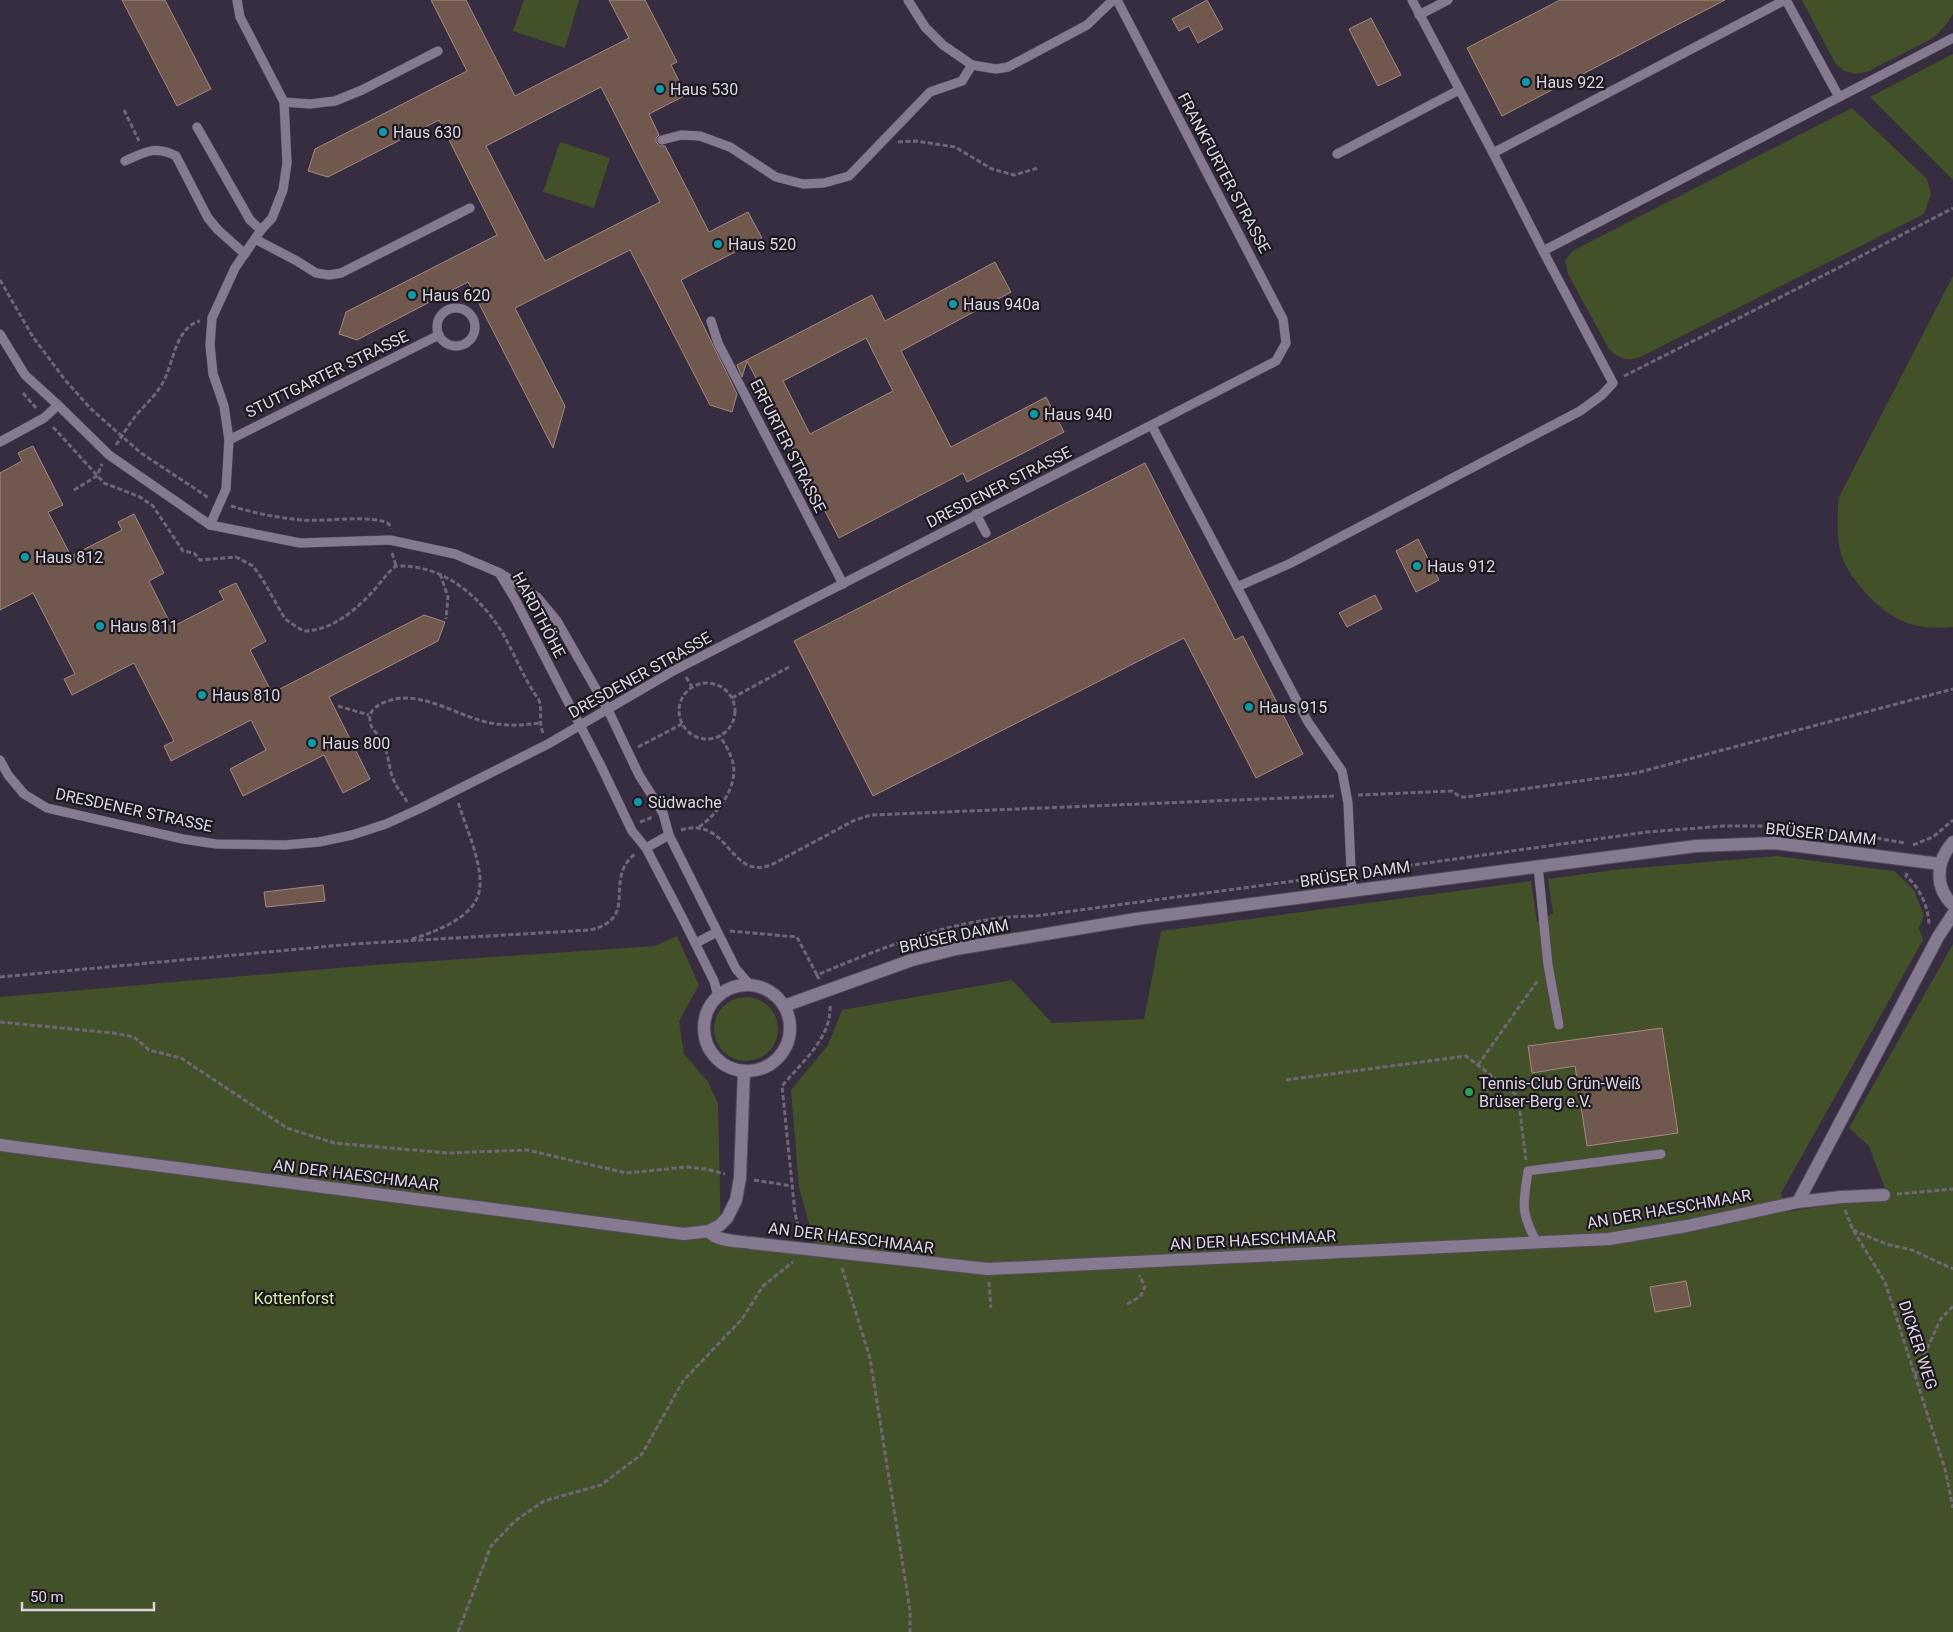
<svg xmlns="http://www.w3.org/2000/svg" width="1953" height="1632" viewBox="0 0 1953 1632" font-family="Roboto,sans-serif">
<style>
.green{fill:#435128}
.building{fill:#71584f;stroke:#a3897e;fill-rule:evenodd}
.lines{fill:none;stroke-linecap:round;stroke-linejoin:round}
.lane-casing{stroke:#544b5b;stroke-width:10}
.street-casing{stroke:#544b5b;stroke-width:14}
.secondary-casing{stroke:#544b5b;stroke-width:14}
.path{stroke:#6f6676;stroke-width:3;stroke-dasharray:5 2.5;stroke-linecap:butt}
.lane{stroke:#867a90;stroke-width:9}
.street{stroke:#867a90;stroke-width:12}
.secondary{stroke:#867a90;stroke-width:12}
.culture-dot{fill:#0f9aa8;stroke:#1c1820;stroke-width:2}
.leisure-dot{fill:#2e9e5b;stroke:#1c1820;stroke-width:2}
.labels{text-anchor:middle;dominant-baseline:central;stroke-width:4.5;stroke-linejoin:round;paint-order:stroke}
.poi-label{font-size:16px;fill:#ddd6e2;stroke:#1c1820;text-anchor:start}
.street-label{font-size:16px;fill:#ddd6e2;stroke:#1c1820}
.park-label{font-size:16px;fill:#d3f0a1;stroke:#1c1820}
</style>
<rect width="100%" height="100%" fill="#372d40"/>
<g class="green">
<path d="M524 0H579L565 48 513 31Z"/>
<path d="M1802 0H1953V14L1944 27 1933 38 1869 71 1856 74 1844 71 1835 63Z"/>
<path d="M1953 54V180L1870 97Z"/>
<path d="M1852 108 1927 179 1931 194 1924 214 1640 357C1626 362 1619 358 1609 349L1568 274 1565 260 1574 250Z"/>
<path d="M560 142 610 158 594 208 543 192Z"/>
<path d="M1953 276V627C1942 628 1929 628 1918 626 1888 621 1857 588 1844 562 1836 545 1837 515 1839 497Z"/>
<path d="M1776 856 1894 871 1914 890 1924 916 1919 928 1923 940 1781 1193 1785 1212 1844 1203 1885 1189 1869 1146 1849 1128 1953 944V1632H0V997L373 965 655 946 677 936 699 985 679 1021 684 1054 708 1082 718 1103 721 1238 817 1253 799 1187 791 1090 828 1045 842 1010 1012 980 1052 1023 1144 1019 1161 931 1531 881 1537 922 1553 913 1548 879 1614 870Z"/>
<circle cx="746" cy="1029" r="32"/>
</g>
<g class="building">
<path d="M122 0H165L211 89 177 106Z"/>
<path d="M431 0H466L515 96 629 38 609 0H645L677 62 671 65 686 95 649 114 659 135 656 138V142L660 146H665L709 232 748 212 762 238 681 280 737 394 732 412 710 405 630 250 515 308 565 406 553 448 468 282 357 340 339 334 346 312 497 235 439 120 328 177 308 171 315 149 467 71ZM601 87 660 202 545 261 486 146Z"/>
<path d="M1207 0 1223 29 1198 43 1189 26 1179 31 1172 19Z"/>
<path d="M1560 0H1725L1502 116 1467 48Z"/>
<path d="M1371 18 1401 75 1378 86 1349 29Z"/>
<path d="M995 262 1011 292 901 351 951 447 1046 397 1064 432 967 482 963 473 839 538 747 361 742 377 737 365 872 295 885 321ZM866 338 893 391 810 434 783 381Z"/>
<path d="M33 446 63 505 48 512 71 556 122 530 118 522 134 514 164 573 149 581 172 627 224 600 219 591 236 583 266 641 250 650 272 693 424 615 445 622 438 641 329 697 370 779 343 793 324 755 243 796 230 769 266 750 251 720 171 761 164 746 174 741 134 663 72 695 64 679 75 674 33 593 0 610V473L22 461 18 453Z"/>
<path d="M1145 463 1235 640 1243 636 1303 754 1256 778 1184 638 873 796 794 641Z"/>
<path d="M1418 539 1439 580 1416 592 1396 551Z"/>
<path d="M1375 595 1382 609 1347 627 1339 613Z"/>
<path d="M323 885 325 901 266 907 264 892Z"/>
<path d="M1662 1028 1678 1133 1587 1146 1575 1066 1532 1073 1528 1046Z"/>
<path d="M1686 1281 1691 1306 1655 1312 1650 1287Z"/>
</g>
<g class="lines">
<g class="lane-casing">
<g id="lane">
<path d="M908 0 925 27 943 45 972 65 996 69 1008 67 1087 25 1113 0"/>
<path d="M1412 0 1493 153 1543 251 1953 38"/>
<path d="M1786 0 1839 97"/>
<path d="M1419 15 1448 0"/>
<path d="M284 102 310 104 335 101 362 90 438 51"/>
<path d="M197 127 250 220 261 230"/>
<path d="M662 140 681 135 700 136 730 147 776 177 803 184 824 183 849 176 930 92 962 81 972 65"/>
<path d="M1493 153 1785 0"/>
<path d="M1337 154 1459 90"/>
<path d="M125 161C145 152 156 145 176 156L208 218 218 230 245 254"/>
<path d="M255 239 297 261 316 273 329 275 341 273 470 208"/>
<circle cx="456" cy="327" r="19"/>
<path d="M711 321 718 343 843 584"/>
<path d="M0 334 25 375 58 405 109 455 210 525 300 543 390 540 455 554 500 573 537 597 557 621 608 710 639 775 663 813 669 835 736 969 750 985"/>
<path d="M1152 426 1237 587 1291 563 1580 411 1602 395 1613 383 1543 251"/>
<path d="M229 440 439 335"/>
<path d="M0 442 44 418 58 405"/>
<path d="M976 514 986 533"/>
<path d="M210 525 226 489 229 440 224 406 213 374 210 345 212 318 235 268 261 230 272 218 283 190 287 163 284 102 240 17 237 0"/>
<path d="M501 576 515 599 601 766 632 831 646 848 683 919 714 981 718 996"/>
<path d="M1237 587 1308 722 1342 771 1348 803 1352 891"/>
<path d="M0 760 8 775 24 794 47 808 183 839 216 844 285 845 319 842 352 835 386 824 421 808 548 744 673 671 1276 361 1286 343 1283 319 1117 0"/>
<path d="M646 848 669 835"/>
<path d="M1538 866 1548 965 1559 1025"/>
<path d="M696 943 717 932"/>
<path d="M1537 1243C1520 1211 1523 1205 1528 1171L1661 1154"/>
</g>
</g>
<g class="street-casing">
<g id="street">
<path d="M1798 1202 1938 937 1953 914"/>
<path d="M709 1231C716 1242 740 1241 751 1243L988 1269 1609 1239 1687 1226 1798 1202 1841 1197 1884 1195"/>
</g>
</g>
<g class="secondary-casing">
<g id="secondary">
<path d="M1953 842C1936 861 1934 887 1953 905"/>
<circle cx="747" cy="1028" r="43"/>
<path d="M784 1006 912 960 956 949 1136 919 1696 846 1775 843 1940 864"/>
<path d="M0 1145 684 1234 709 1231 720 1225 727 1218 736 1200 740 1178 744 1071"/>
</g>
</g>
<g class="path">
<path d="M124 110 139 141"/>
<path d="M898 142 916 141 955 147 992 169 1014 175 1038 168"/>
<path d="M0 280 33 337 66 381 91 409 141 453 209 498"/>
<path d="M1624 376 1842 266 1953 208"/>
<path d="M23 393 37 409"/>
<path d="M53 427 104 483 140 497 153 506 183 551 194 553 200 560 236 557 253 566 263 580 285 619 303 631C332 631 356 610 375 589 382 581 387 573 396 566 442 564 479 595 502 632 515 655 524 679 539 700 543 714 538 719 543 733"/>
<path d="M116 445C123 435 129 424 137 414 146 404 156 395 162 384 174 365 174 328 200 321"/>
<path d="M74 490 97 476 102 464"/>
<path d="M231 506C254 513 278 518 302 520 324 522 374 514 389 524L390 529"/>
<path d="M392 553 396 566"/>
<path d="M440 574 448 597 446 619"/>
<path d="M686 677 692 687"/>
<circle cx="707" cy="711" r="28"/>
<path d="M732 698 789 667"/>
<path d="M338 706 369 715"/>
<path d="M638 747 682 724"/>
<path d="M1358 795 1452 791 1460 797H1467L1636 773 1953 689"/>
<path d="M407 802C404 795 398 790 395 783 388 770 390 755 381 739 377 732 370 729 370 720 369 713 373 709 379 705 414 685 452 714 486 722 504 726 521 726 539 723"/>
<path d="M640 822 653 817"/>
<path d="M699 827C719 813 742 782 731 757 729 750 724 743 720 736"/>
<path d="M681 830C730 815 729 883 773 864L855 820 871 815 1334 796"/>
<path d="M1913 845 1933 837 1953 820"/>
<path d="M1363 872 1647 832 1724 826H1782L1840 832 1905 843"/>
<path d="M1907 873 1906 876C1920 888 1928 906 1929 924"/>
<path d="M730 931 797 937 817 975"/>
<path d="M412 939C434 932 474 918 479 892 485 869 465 825 458 802"/>
<path d="M0 977 353 944 590 930C641 918 602 880 635 854"/>
<path d="M819 979 817 975C886 946 960 916 1036 916L1339 875"/>
<path d="M0 1022 113 1033 134 1037 149 1050 181 1058 287 1128 334 1143 448 1153 527 1150 626 1173 686 1167 706 1169 725 1174"/>
<path d="M1478 1065 1538 980"/>
<path d="M1286 1080 1466 1056 1518 1096 1526 1160"/>
<path d="M754 1180 792 1186"/>
<path d="M1897 1194 1953 1189"/>
<path d="M1845 1210 1853 1230 1885 1282 1945 1469 1953 1508"/>
<path d="M1853 1230 1886 1244 1912 1250 1953 1269"/>
<path d="M800 1234 795 1213 782 1086C801 1063 832 1038 830 1005"/>
<path d="M842 1268 870 1358 910 1610V1632"/>
<path d="M989 1282 991 1308"/>
<path d="M1127 1304 1140 1297 1145 1287 1139 1275"/>
<path d="M1915 1376 1940 1320 1953 1306"/>
<path d="M458 1632 491 1546 515 1521 544 1501 601 1485 642 1454 683 1381 742 1319 763 1286 793 1262"/>
</g>
<use href="#lane" class="lane"/>
<use href="#street" class="street"/>
<use href="#secondary" class="secondary"/>
</g>
<g class="culture-dot">
<circle cx="1526" cy="82" r="5"/>
<circle cx="660" cy="89" r="5"/>
<circle cx="383" cy="132" r="5"/>
<circle cx="718" cy="244" r="5"/>
<circle cx="412" cy="295" r="5"/>
<circle cx="953" cy="304" r="5"/>
<circle cx="1034" cy="414" r="5"/>
<circle cx="25" cy="557" r="5"/>
<circle cx="1417" cy="566" r="5"/>
<circle cx="100" cy="626" r="5"/>
<circle cx="202" cy="695" r="5"/>
<circle cx="1249" cy="707" r="5"/>
<circle cx="312" cy="743" r="5"/>
<circle cx="638" cy="802" r="5"/>
</g>
<circle class="leisure-dot" cx="1469" cy="1092" r="5"/>
<g class="labels">
<g class="poi-label">
<text x="1536" y="82">Haus 922</text>
<text x="670" y="89">Haus 530</text>
<text x="393" y="132">Haus 630</text>
<text x="728" y="244">Haus 520</text>
<text x="422" y="295">Haus 620</text>
<text x="963" y="304">Haus 940a</text>
<text x="1044" y="414">Haus 940</text>
<text x="35" y="557">Haus 812</text>
<text x="1427" y="566">Haus 912</text>
<text x="110" y="626">Haus 811</text>
<text x="212" y="695">Haus 810</text>
<text x="1259" y="707">Haus 915</text>
<text x="322" y="743">Haus 800</text>
<text x="648" y="802">Südwache</text>
<text x="1479" y="1083">Tennis-Club Grün-Weiß<tspan x="1479" dy="18">Brüser-Berg e.V.</tspan></text>
</g>
<g class="street-label">
<text transform="translate(1224 173) rotate(62)">FRANKFURTER STRASSE</text>
<text transform="translate(327 374) rotate(-26)">STUTTGARTER STRASSE</text>
<text transform="translate(788 446) rotate(63)">ERFURTER STRASSE</text>
<text transform="translate(999 487) rotate(-27)">DRESDENER STRASSE</text>
<text transform="translate(539 615) rotate(62)">HARDTHÖHE</text>
<text transform="translate(640 675) rotate(-29)">DRESDENER STRASSE</text>
<text transform="translate(134 810) rotate(12)">DRESDENER STRASSE</text>
<text transform="translate(1821 834) rotate(6)">BRÜSER DAMM</text>
<text transform="translate(1355 874) rotate(-8)">BRÜSER DAMM</text>
<text transform="translate(954 936) rotate(-12)">BRÜSER DAMM</text>
<text transform="translate(356 1175) rotate(7)">AN DER HAESCHMAAR</text>
<text transform="translate(1669 1209) rotate(-10)">AN DER HAESCHMAAR</text>
<text transform="translate(851 1238) rotate(7)">AN DER HAESCHMAAR</text>
<text transform="translate(1253 1240) rotate(-3)">AN DER HAESCHMAAR</text>
<text transform="translate(1918 1345) rotate(72)">DICKER WEG</text>
</g>
<g class="park-label">
<text x="294" y="1298">Kottenforst</text>
</g>
</g>
<path d="M22 1602v8h132v-8" fill="none" stroke="#ddd6e2" stroke-width="2.5"/>
<text x="30" y="1602" font-size="15" fill="#ddd6e2" stroke="#1c1820" stroke-width="4" paint-order="stroke">50 m</text>
</svg>
